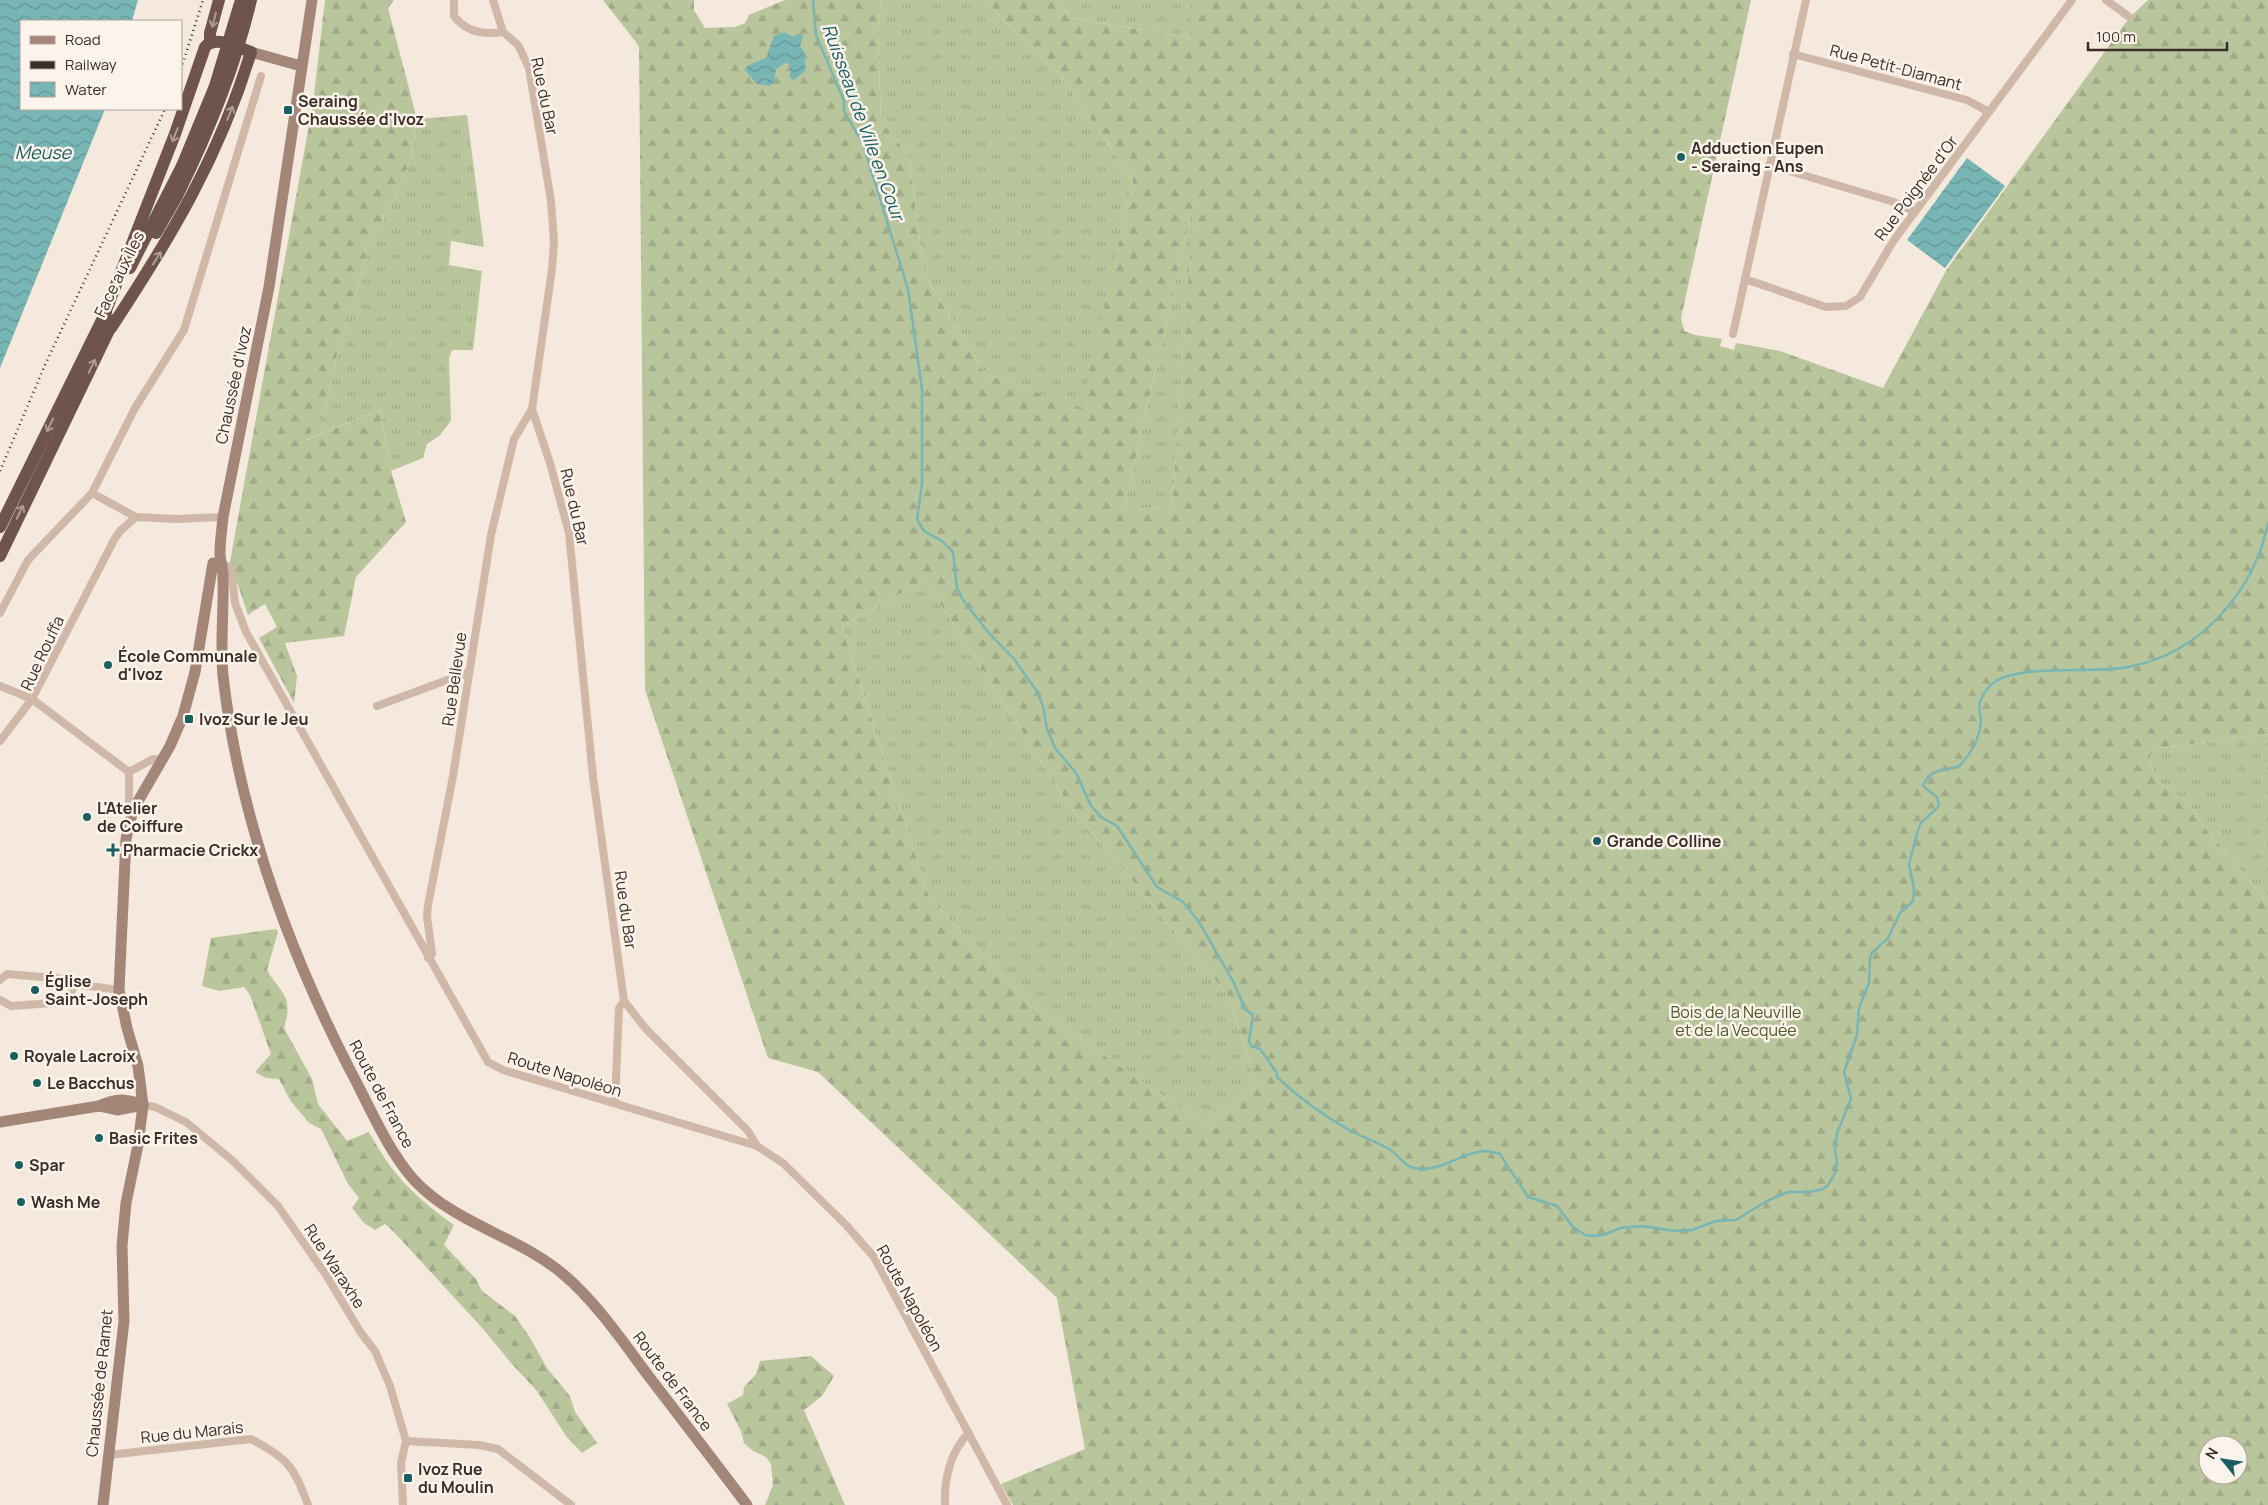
<svg xmlns="http://www.w3.org/2000/svg" width="2268" height="1505" viewBox="0 0 2268 1505" font-family="Manrope,sans-serif">
<style>
.grass{fill:url(#grass-tufts)}
.forest{fill:url(#forest-firs);fill-rule:evenodd}
.water{fill:url(#water-waves)}
.lines{fill:none;stroke-linecap:round;stroke-linejoin:round}
.stream{stroke:#78b6b6;stroke-width:2.5}
.minor{stroke:#cfb8a7;stroke-width:8}
.secondary{stroke:#a38678;stroke-width:11}
.trunk{stroke:#6e544b;stroke-width:12}
.rail{stroke:#3b2d28;stroke-width:2.5;stroke-dasharray:1 4;stroke-linecap:butt}
.trunk-bridge{stroke:#6e544b;stroke-width:12}
.oneway{stroke:#ae9c93}
.poi-dot{fill:#186061;stroke:#fcf3ea;stroke-width:2}
.labels{text-anchor:middle;dominant-baseline:central;stroke-width:5;stroke-linejoin:round;paint-order:stroke}
.street-label{font-size:16px;fill:#3b2d28;stroke:#fcf3ea}
.poi-label{font-size:16px;font-weight:bold;fill:#3b2d28;stroke:#fcf3ea;text-anchor:start}
.park-label{font-size:16px;fill:#4b5c29;stroke:#fcf3ea}
.water-label{font-size:18px;font-style:italic;fill:#186061;stroke:#fcf3ea}
</style>
<defs>
<pattern id="grass-tufts" width="24" height="20" patternUnits="userSpaceOnUse" patternTransform="scale(1.25)"><rect width="24" height="20" fill="#b9c69b"/><path d="M3 7l-1-3M5 7V3M7 7l1-3M15 17l-1-3M17 17v-4M19 17l1-3" fill="none" stroke="#a0aa86"/></pattern>
<pattern id="forest-firs" width="22" height="20" patternUnits="userSpaceOnUse" patternTransform="scale(1.25)"><rect width="22" height="20" fill="#b9c69b"/><path d="M5 1l3.5 6h-7zM16 11l3.5 6h-7z" fill="#a0aa86"/></pattern>
<pattern id="water-waves" width="16" height="10" patternUnits="userSpaceOnUse" patternTransform="scale(1.25)"><rect width="16" height="10" fill="#78b6b6"/><path d="M0 5q4-4 8 0t8 0" fill="none" stroke="#649494"/></pattern>
</defs>
<rect width="100%" height="100%" fill="#f5e9dd"/>
<g class="grass">
<path d="M881 0H986L996 13 1061 75 1133 180 1082 409 985 374 924 274 909 156 881 120 878 37Z"/>
<path d="M1057 0H1191V38L1072 18Z"/>
<path d="M467 115 484 247 451 241 449 265 482 271 473 350H452L449 358 451 421 439 436 427 444 423 458 391 471 380 410 305 440 326 407 337 354 354 302 365 257 366 245 374 230 383 225 384 211 396 197 398 186 411 160 417 119Z"/>
<path d="M1195 196 1172 509 1124 508Z"/>
<path d="M925 580 1067 802 1230 998 1257 1087 1205 1125 1029 1004 929 897 842 627Z"/>
<path d="M2268 734V903L2205 828 2186 801 2157 781 2149 759 2154 749Z"/>
</g>
<g class="forest">
<path d="M325 0H394L388 8 417 119 411 160 398 186 396 197 384 211 383 225 374 230 366 245 365 257 354 302 337 354 326 407 306 440 380 410 391 471 406 522 356 577 344 636 285 643 297 676 294 703 259 638 277 627 265 604 248 615 230 562 313 103Z"/>
<path d="M603 0H694V10L705 28 735 27 745 23 749 15 785 0H881L878 37 881 120 909 156 924 274 985 374 1081 408 1133 180 1061 75 996 13 986 0H1057L1072 18 1191 38V0H1751L1681 318 1684 331 1695 335 1722 339 1720 346 1734 350 1736 343 1780 351 1883 388 1947 269 2130 17 2148 0H2268V734L2154 749 2149 759 2157 781 2186 801 2205 828 2268 903V1505H1013L1001 1484 1085 1449 1057 1298 818 1072 768 1058 645 690 639 46ZM1194 201 1172 509 1124 508ZM925 580 1067 802 1230 998 1257 1087 1205 1125 1029 1004 929 897 842 627ZM2208 1445H2238V1475H2208Z"/>
<path d="M276 929 278 932 267 970C281 994 294 995 284 1028L312 1079 318 1104 347 1141 369 1132C393 1176 414 1196 454 1225L444 1245 476 1279 482 1291 515 1316 529 1336 547 1368 570 1396 575 1412 597 1443 582 1453 566 1436 537 1391 511 1363 484 1330 394 1232 385 1224 375 1230 364 1223 352 1208 359 1198 348 1184 321 1129 309 1123 290 1100 279 1079 266 1078 255 1072 271 1054 250 995 244 987 219 991 202 986 211 938Z"/>
<path d="M811 1356 834 1376 822 1396 804 1410 845 1505H765L773 1485 771 1464 766 1457 753 1451 744 1443 741 1431 727 1404 743 1395 744 1387 756 1374 760 1361Z"/>
</g>
<g class="water">
<path d="M0 0H138L132 21H21V109H105L0 368Z"/>
<path d="M784 32 794 37 797 34 803 35 800 46 804 52 806 70 794 80 790 78V66L787 62 776 69 774 82 770 86 757 84 745 70 747 66 766 58 774 36Z"/>
<path d="M1967 158 2005 186 1945 268 1907 240Z"/>
</g>
<g class="lines">
<path class="stream" d="M813 0 816 35 844 101V111L863 144 908 289 922 389V484L917 519 924 531 942 541 953 552 957 588 963 600 988 632 1014 659 1038 693 1043 706 1047 729 1055 748 1076 773 1091 806 1101 817 1117 826 1157 887 1183 902 1199 922 1234 983 1245 1009 1253 1015 1249 1041 1251 1046 1260 1049 1277 1073V1077C1300 1099 1324 1116 1351 1131 1363 1137 1377 1142 1389 1149 1403 1158 1403 1169 1424 1169 1452 1168 1471 1143 1500 1154L1528 1197 1557 1206 1573 1227 1585 1235 1594 1236 1606 1234 1620 1228 1641 1226 1676 1231 1692 1230 1716 1221 1736 1220 1765 1202 1788 1192H1809L1823 1189 1828 1185 1836 1171 1837 1163 1835 1150 1837 1133 1851 1099 1844 1072 1857 1035 1859 1008 1869 983 1870 958 1872 953 1888 938 1900 913 1913 901 1914 889 1909 864 1918 830 1921 823 1939 806 1937 797 1923 786C1929 769 1944 770 1958 767 1970 756 1980 738 1981 721 1981 714 1978 709 1980 702 1983 694 1989 685 1996 681 2023 664 2095 674 2128 667 2200 654 2255 591 2268 522"/>
<g class="minor">
<path d="M454 0V16C466 32 484 35 503 32"/>
<path d="M493 0 503 32 518 45 529 68 551 201 554 242 552 269 532 409 550 463 569 533 593 777 624 1001"/>
<path d="M2106 0 2128 16"/>
<path d="M1793 54 1967 100 1989 112"/>
<path d="M1769 165 1894 202 1915 212"/>
<path d="M1745 279 1826 307 1846 306 1860 297 1894 240 2072 0"/>
<path d="M1733 334 1806 0"/>
<path d="M92 493 136 517"/>
<path d="M222 565 231 567 235 603 246 632 488 1062 503 1070 757 1146 783 1163 846 1225 874 1257 1007 1505"/>
<path d="M0 613 28 560 92 493 135 408 184 330 261 76"/>
<path d="M0 686 32 699 0 741"/>
<path d="M377 706 469 672"/>
<path d="M129 772 32 699 114 540 120 531 136 517 176 519 223 517"/>
<path d="M133 810 129 804V772L153 759 162 760"/>
<path d="M428 958 432 954 427 916 428 905 453 776 491 535 514 439 532 409"/>
<path d="M0 980 7 974 66 979 82 985 119 990"/>
<path d="M0 1000 11 1006 67 1002 75 984"/>
<path d="M615 1103 619 1008 624 1001 646 1029 748 1131 757 1146"/>
<path d="M143 1105 155 1107 186 1122 233 1161 278 1206 326 1275 361 1333 375 1351 390 1386 406 1441 401 1463 403 1505"/>
<path d="M406 1441 479 1445 498 1449 571 1505"/>
<path d="M109 1455 251 1439C289 1460 293 1465 308 1505"/>
<path d="M945 1505C944 1480 950 1451 969 1433"/>
</g>
<g class="secondary">
<path d="M312 0 269 287 223 517C222 529 220 541 220 553 220 561 223 568 223 576 224 610 220 643 223 676 239 814 286 945 349 1068 369 1105 386 1148 414 1180 455 1224 518 1236 563 1274 596 1302 621 1339 647 1374 680 1417 714 1461 747 1505"/>
<path d="M251 52 301 66"/>
<path d="M99 1106C115 1098 124 1099 141 1104"/>
<path d="M0 1122 99 1106 117 1110 143 1105"/>
<path d="M103 1505 124 1321 122 1246 126 1203 138 1145 143 1105 138 1066 127 1028 119 990 126 839 133 810 170 746 183 716 195 672 213 563 222 565"/>
</g>
<g class="trunk">
<path d="M210 41V33L219 0"/>
<path d="M156 233 177 196"/>
<path d="M130 268 182 166"/>
<path d="M103 318 175 134 205 47C216 35 237 47 251 52 219 157 171 237 111 328"/>
<path d="M0 527 106 312"/>
<path d="M0 556 114 320"/>
</g>
<g class="rail">
<path d="M181 69 203 0"/>
<path d="M0 471 45 365 165 109"/>
</g>
<g class="trunk-bridge">
<path d="M182 166 215 86 241 0"/>
<path d="M177 196C208 133 235 68 251 0"/>
</g>
</g>
<defs><path id="oneway-shaft" d="M-6 0H5M1.5-3L5.5 0L1.5 3" fill="none" stroke-width="1.6" stroke-linecap="round" stroke-linejoin="round" transform="scale(1.25)"/></defs>
<g class="oneway">
<use href="#oneway-shaft" transform="translate(214 20) rotate(105)"/>
<use href="#oneway-shaft" transform="translate(230 113) rotate(-68)"/>
<use href="#oneway-shaft" transform="translate(175 135) rotate(111)"/>
<use href="#oneway-shaft" transform="translate(157 258) rotate(-58)"/>
<use href="#oneway-shaft" transform="translate(92 366) rotate(-64)"/>
<use href="#oneway-shaft" transform="translate(50 425) rotate(116)"/>
<use href="#oneway-shaft" transform="translate(20 512) rotate(-64)"/>
</g>
<g class="poi-dot">
<rect x="283" y="105" width="10" height="10" rx="2.5"/>
<circle cx="1681" cy="157" r="5"/>
<circle cx="108" cy="665" r="5"/>
<rect x="184" y="714" width="10" height="10" rx="2.5"/>
<circle cx="87" cy="817" r="5"/>
<circle cx="1597" cy="841" r="5"/>
<path d="M110.5 842.5h5v5h5v5h-5v5h-5v-5h-5v-5h5z"/>
<circle cx="35" cy="990" r="5"/>
<circle cx="14" cy="1056" r="5"/>
<circle cx="37" cy="1083" r="5"/>
<circle cx="99" cy="1138" r="5"/>
<circle cx="19" cy="1165" r="5"/>
<circle cx="21" cy="1202" r="5"/>
<rect x="403" y="1473" width="10" height="10" rx="2.5"/>
</g>
<g class="labels">
<g class="street-label">
<text transform="translate(1896 67) rotate(15)">Rue Petit-Diamant</text>
<text transform="translate(545 96) rotate(78)">Rue du Bar</text>
<text transform="translate(1916 188) rotate(-53)">Rue Poignée d'Or</text>
<text transform="translate(119 274) rotate(-64)">Face aux Îles</text>
<text transform="translate(233 385) rotate(-78)">Chaussée d'Ivoz</text>
<text transform="translate(575 507) rotate(77)">Rue du Bar</text>
<text transform="translate(42 653) rotate(-65)">Rue Rouffa</text>
<text transform="translate(454 679) rotate(-82)">Rue Bellevue</text>
<text transform="translate(626 910) rotate(82)">Rue du Bar</text>
<text transform="translate(565 1074) rotate(17)">Route Napoléon</text>
<text transform="translate(382 1094) rotate(62)">Route de France</text>
<text transform="translate(335 1266) rotate(57)">Rue Waraxhe</text>
<text transform="translate(910 1298) rotate(61)">Route Napoléon</text>
<text transform="translate(673 1381) rotate(53)">Route de France</text>
<text transform="translate(99 1383) rotate(-84)">Chaussée de Ramet</text>
<text transform="translate(192 1432) rotate(-6)">Rue du Marais</text>
</g>
<g class="poi-label">
<text x="298" y="101">Seraing<tspan x="298" dy="18">Chaussée d'Ivoz</tspan></text>
<text x="1691" y="148">Adduction Eupen<tspan x="1691" dy="18">- Seraing - Ans</tspan></text>
<text x="118" y="656">École Communale<tspan x="118" dy="18">d'Ivoz</tspan></text>
<text x="199" y="719">Ivoz Sur le Jeu</text>
<text x="97" y="808">L'Atelier<tspan x="97" dy="18">de Coiffure</tspan></text>
<text x="1607" y="841">Grande Colline</text>
<text x="123" y="850">Pharmacie Crickx</text>
<text x="45" y="981">Église<tspan x="45" dy="18">Saint-Joseph</tspan></text>
<text x="24" y="1056">Royale Lacroix</text>
<text x="47" y="1083">Le Bacchus</text>
<text x="109" y="1138">Basic Frites</text>
<text x="29" y="1165">Spar</text>
<text x="31" y="1202">Wash Me</text>
<text x="418" y="1469">Ivoz Rue<tspan x="418" dy="18">du Moulin</tspan></text>
</g>
<g class="park-label">
<text x="1736" y="1012">Bois de la Neuville<tspan x="1736" dy="18">et de la Vecquée</tspan></text>
</g>
<g class="water-label">
<text transform="translate(864 122) rotate(70)">Ruisseau de Ville en Cour</text>
<text x="43" y="152">Meuse</text>
</g>
</g>
<rect x="20" y="20" width="162" height="90" fill="#fcf3ea" stroke="#afa49c"/>
<rect x="30" y="36" width="25" height="8" fill="#a38678" stroke="#afa49c"/>
<text x="65" y="45" font-size="15" fill="#3b2d28">Road</text>
<rect x="30" y="61" width="25" height="8" fill="#3b2d28" stroke="#afa49c"/>
<text x="65" y="70" font-size="15" fill="#3b2d28">Railway</text>
<rect x="30" y="82" width="25" height="15" fill="url(#water-waves)" stroke="#afa49c"/>
<text x="65" y="95" font-size="15" fill="#3b2d28">Water</text>
<g transform="translate(2223 1460) rotate(300)"><circle r="24" fill="#fcf3ea" stroke="#afa49c"/>
<path d="M0-4L9 19L0 12L-9 19Z" fill="#186061"/>
<text y="-8" font-size="14" font-weight="bold" text-anchor="middle" fill="#3b2d28">N</text>
</g>
<path d="M2088 42v8h139v-8" fill="none" stroke="#3b2d28" stroke-width="2.5"/>
<text x="2096" y="42" font-size="15" fill="#3b2d28" stroke="#fcf3ea" stroke-width="4" paint-order="stroke">100 m</text>
</svg>
